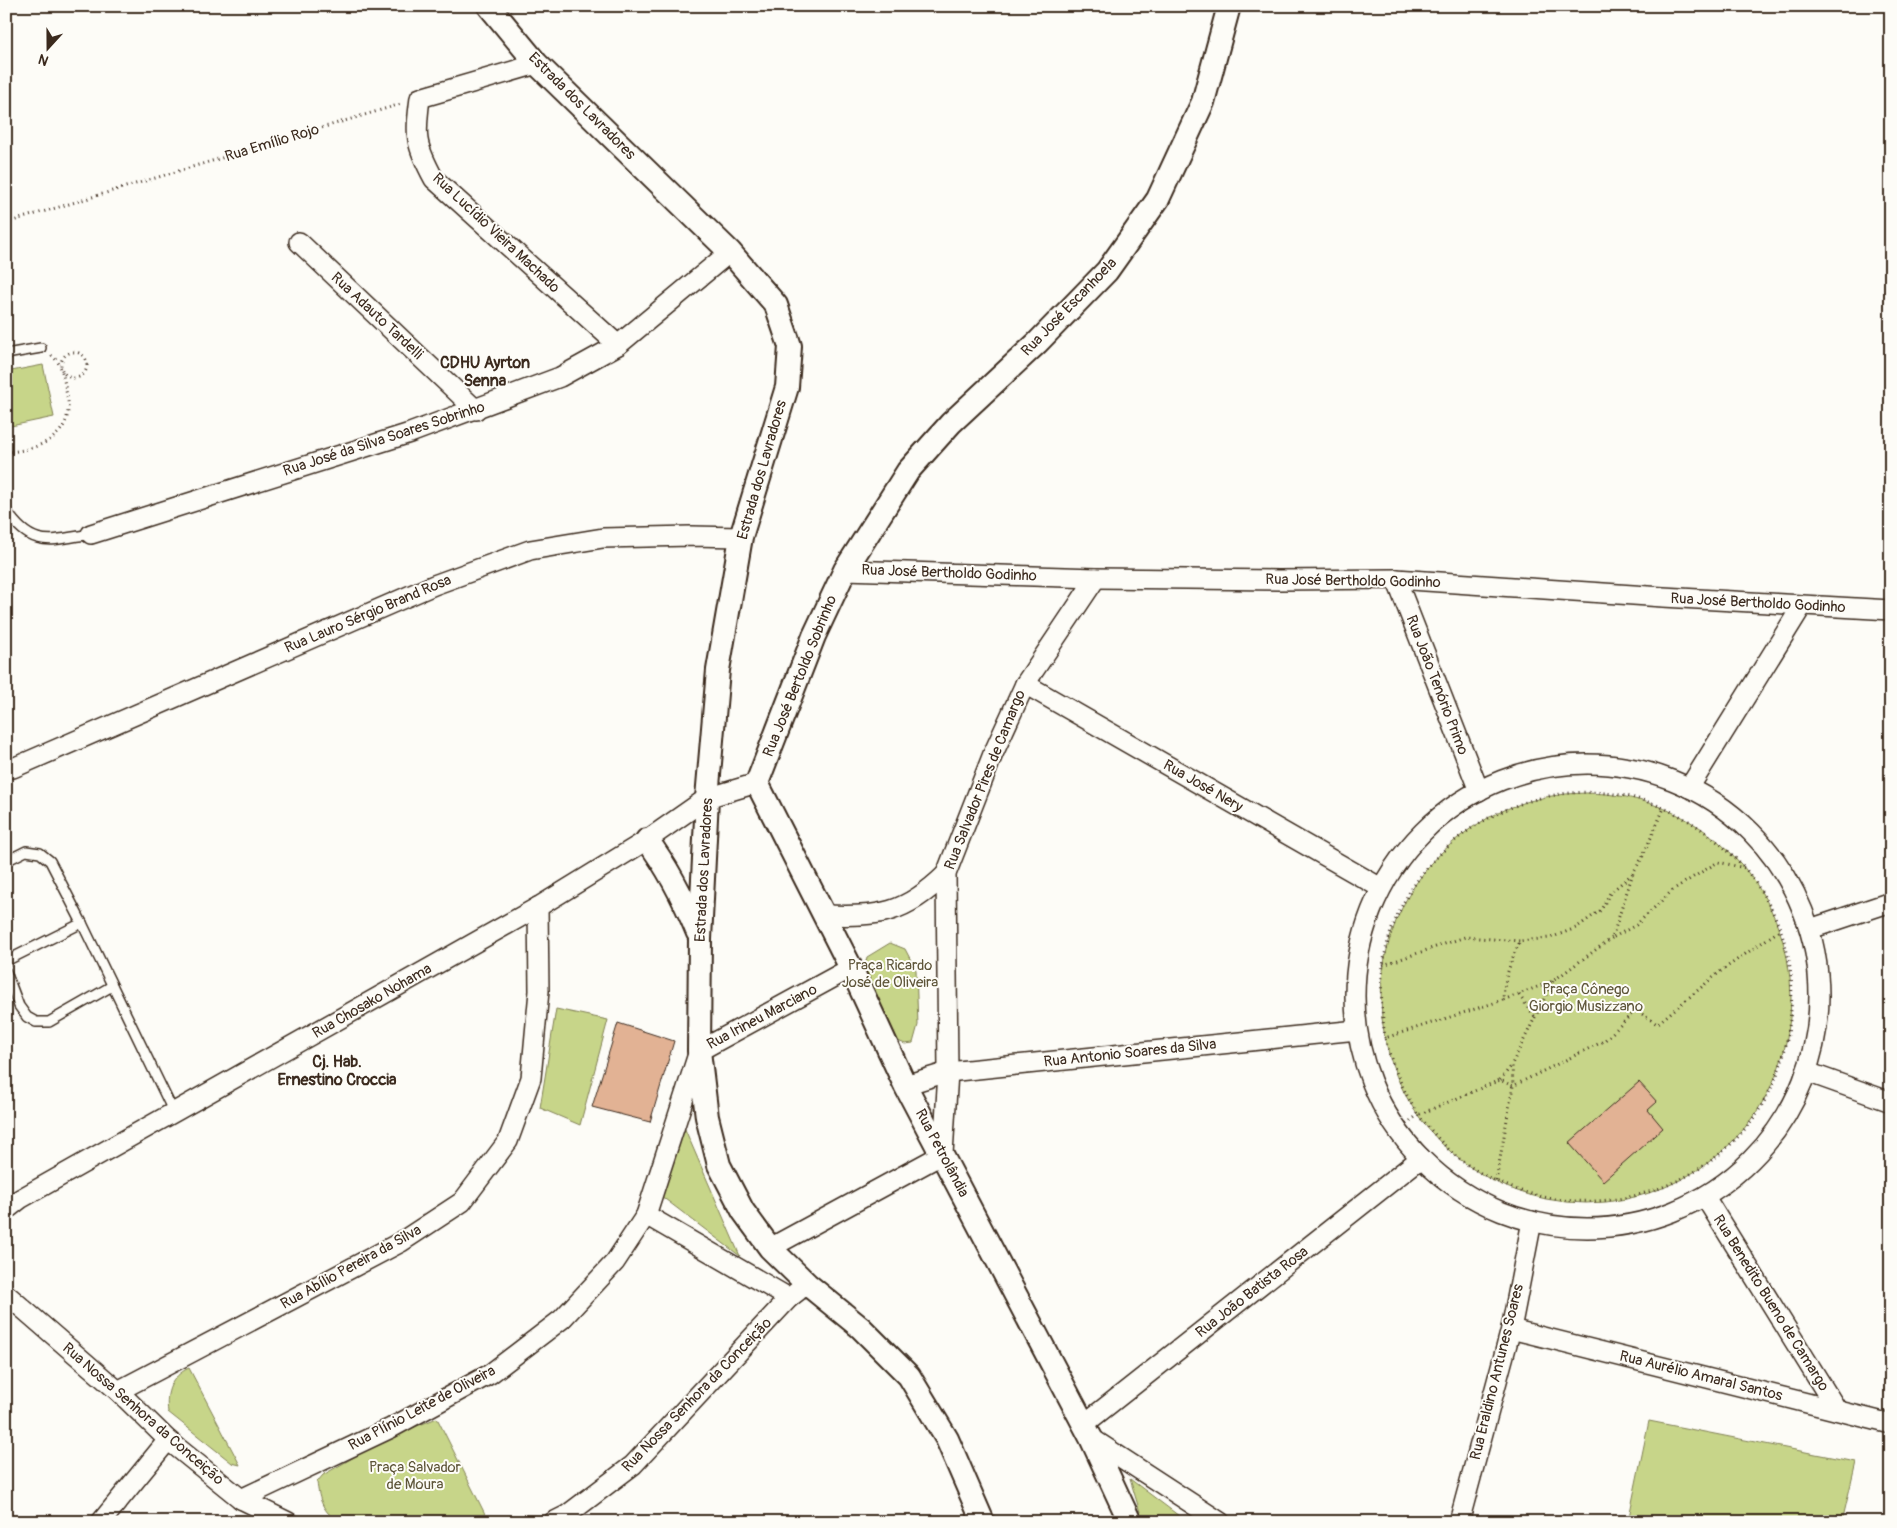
<svg xmlns="http://www.w3.org/2000/svg" width="1897" height="1528" viewBox="0 0 1897 1528" font-family="Pangolin,sans-serif">
<style>
.green{fill:#c7d589;stroke:#818054}
.building{fill:#e2b294;stroke:#3b2a1e}
.lines{fill:none;stroke-linecap:round;stroke-linejoin:round}
.service-casing{stroke:#3b2a1e;stroke-width:12}
.minor-casing{stroke:#3b2a1e;stroke-width:22}
.tertiary-casing{stroke:#3b2a1e;stroke-width:26}
.path{stroke:#3b2a1e;stroke-width:3;stroke-dasharray:1 4;stroke-linecap:butt}
.service{stroke:#fdfcf7;stroke-width:9}
.minor{stroke:#fdfcf7;stroke-width:19}
.tertiary{stroke:#fdfcf7;stroke-width:22}
.labels{text-anchor:middle;dominant-baseline:central;stroke-width:4;stroke-linejoin:round;paint-order:stroke}
.street-label{font-size:15px;fill:#3b2a1e;stroke:#fdfcf7}
.park-label{font-size:15px;fill:#5e5539;stroke:#fdfcf7}
.neighbourhood-label{font-size:16px;font-weight:bold;fill:#3b2a1e;stroke:#fdfcf7}
</style>
<rect width="100%" height="100%" fill="#fdfcf7"/>
<filter id="ink" filterUnits="userSpaceOnUse"><feTurbulence type="fractalNoise" baseFrequency=".02" numOctaves="2"/><feDisplacementMap in="SourceGraphic" scale="10" xChannelSelector="R" yChannelSelector="G"/><feConvolveMatrix kernelMatrix="1 2 1 2 8 2 1 2 1" color-interpolation-filters="sRGB"/></filter>
<g filter="url(#ink)">
<g class="green">
<path d="M43 365 54 417 6 427V372Z"/>
<circle cx="1586" cy="998" r="205"/>
<path d="M890 943 905 949 916 970 918 1025 913 1043 905 1044 889 1037 863 974 867 957Z"/>
<path d="M556 1009 608 1020 580 1125 540 1108Z"/>
<path d="M681 1120 740 1256 661 1196Z"/>
<path d="M189 1368 240 1465 232 1463 168 1412C165 1393 171 1376 189 1368Z"/>
<path d="M437 1418 489 1522H339C323 1512 319 1500 317 1482L323 1475 387 1438Z"/>
<path d="M1649 1421 1856 1462 1842 1522H1628Z"/>
<path d="M1130 1479 1187 1522H1143Z"/>
</g>
<g class="building">
<path d="M618 1023 674 1041 650 1122 592 1107Z"/>
<path d="M1639 1082 1657 1102 1648 1110 1663 1128 1603 1181 1569 1143Z"/>
</g>
<g class="lines">
<g class="service-casing">
<g id="service">
<path d="M6 354 41 348"/>
<path d="M6 510C32 550 51 540 91 534"/>
<path d="M6 861 26 851 40 853 50 861 82 923 174 1113"/>
<path d="M6 961 82 923"/>
<path d="M6 972 19 1006 27 1017 36 1022H49L112 986"/>
</g>
</g>
<g class="minor-casing">
<g id="minor">
<path d="M537 64 420 98C415 137 415 144 434 179L618 345"/>
<path d="M299 242 476 410"/>
<path d="M91 534 410 433 560 377 618 345 730 252"/>
<path d="M845 570 1096 578 1279 580 1396 579 1663 597 1891 610"/>
<path d="M1396 579 1479 791"/>
<path d="M1025 684 1381 888"/>
<circle cx="1587" cy="996" r="232"/>
<path d="M13 768 434 585 530 550 603 538 691 536 741 537"/>
<path d="M1689 788 1802 606"/>
<path d="M824 915C880 917 905 914 946 874"/>
<path d="M1810 929 1891 902"/>
<path d="M1807 1072 1891 1102"/>
<path d="M905 1085 948 1072 1357 1030"/>
<path d="M1705 1197 1837 1410"/>
<path d="M6 1210 20 1199 538 907 647 840 707 798 757 783"/>
<path d="M646 1215 789 1298 798 1291"/>
<path d="M770 1248 943 1154 948 1072 946 874 993 754 1025 684 1096 578"/>
<path d="M6 1294 118 1391 168 1440 241 1499 288 1522"/>
<path d="M1511 1329 1891 1424"/>
<path d="M118 1391 401 1242 462 1202 508 1141 531 1078 539 991 538 907"/>
<path d="M1083 1425 1421 1158"/>
<path d="M1091 1438 1220 1522"/>
<path d="M241 1499 391 1428 490 1374 562 1319 615 1262 646 1215 699 1051 851 968"/>
<path d="M101 1522 168 1440"/>
<path d="M553 1522 567 1515 633 1465 789 1298"/>
<path d="M1459 1522 1511 1329 1532 1221"/>
</g>
</g>
<g class="tertiary-casing">
<g id="tertiary">
<path d="M489 6 537 64 730 252 776 305 790 346 787 387 741 537 718 670 707 798 700 939 699 1051 707 1117 719 1165 743 1211 770 1248 807 1284 861 1328 909 1376 947 1439 983 1522"/>
<path d="M647 840C669 869 684 899 698 933"/>
<path d="M1130 1522 1091 1438 905 1085 851 968 757 783 814 636 845 570 908 471 951 423 1037 343 1107 271 1158 199 1203 102 1229 6"/>
</g>
</g>
<g class="path">
<path d="M6 223 401 104"/>
<circle cx="74" cy="365" r="13"/>
<path d="M6 452C32 451 68 440 68 408 69 401 66 393 65 385 62 372 62 364 51 355"/>
<path d="M1612 938 1553 981 1503 1000C1504 978 1511 961 1520 941L1550 938 1576 928 1601 910 1610 893 1632 874"/>
<path d="M1383 965 1465 937 1520 941"/>
<path d="M1519 995 1535 1017"/>
<path d="M1503 1000 1385 1038C1392 1066 1403 1090 1418 1115L1500 1080 1513 1086 1604 1041 1636 1010 1657 1024 1721 971 1780 930"/>
<path d="M1385 1038C1382 1014 1380 990 1383 966 1399 847 1528 766 1642 800 1684 813 1716 837 1745 868L1718 862 1674 889 1636 925 1612 938 1633 873 1642 858 1664 808"/>
<path d="M1500 1080 1512 1065"/>
<path d="M1398 1130 1418 1115C1432 1131 1445 1148 1462 1161 1587 1251 1769 1183 1789 1027 1793 1001 1793 976 1787 952 1780 920 1764 894 1745 868"/>
<path d="M1496 1181 1513 1086 1512 1064 1553 981"/>
</g>
<use href="#service" class="service"/>
<use href="#minor" class="minor"/>
<use href="#tertiary" class="tertiary"/>
</g>
</g>
<g class="labels">
<g class="street-label">
<text transform="translate(582 106) rotate(45)">Estrada dos Lavradores</text>
<text transform="translate(272 143) rotate(-17)">Rua Emílio Rojo</text>
<text transform="translate(496 233) rotate(43)">Rua Lucídio Vieira Machado</text>
<text transform="translate(1069 307) rotate(-46)">Rua José Escanhoela</text>
<text transform="translate(377 316) rotate(43)">Rua Adauto Tardelli</text>
<text transform="translate(384 439) rotate(-18)">Rua José da Silva Soares Sobrinho</text>
<text transform="translate(762 470) rotate(-74)">Estrada dos Lavradores</text>
<text transform="translate(949 573) rotate(2)">Rua José Bertholdo Godinho</text>
<text transform="translate(1353 581) rotate(1)">Rua José Bertholdo Godinho</text>
<text transform="translate(1758 603) rotate(3)">Rua José Bertholdo Godinho</text>
<text transform="translate(368 614) rotate(-23)">Rua Lauro Sérgio Brand Rosa</text>
<text transform="translate(800 676) rotate(-68)">Rua José Bertoldo Sobrinho</text>
<text transform="translate(1437 685) rotate(69)">Rua João Tenório Primo</text>
<text transform="translate(985 780) rotate(-68)">Rua Salvador Pires de Camargo</text>
<text transform="translate(1203 786) rotate(30)">Rua José Nery</text>
<text transform="translate(704 870) rotate(-87)">Estrada dos Lavradores</text>
<text transform="translate(372 1001) rotate(-30)">Rua Chosako Nohama</text>
<text transform="translate(762 1017) rotate(-28)">Rua Irineu Marciano</text>
<text transform="translate(1130 1053) rotate(-6)">Rua Antonio Soares da Silva</text>
<text transform="translate(942 1153) rotate(62)">Rua Petrolândia</text>
<text transform="translate(351 1267) rotate(-29)">Rua Abílio Pereira da Silva</text>
<text transform="translate(1252 1292) rotate(-38)">Rua João Batista Rosa</text>
<text transform="translate(1771 1303) rotate(58)">Rua Benedito Bueno de Camargo</text>
<text transform="translate(1497 1372) rotate(-76)">Rua Eraldino Antunes Soares</text>
<text transform="translate(1701 1376) rotate(14)">Rua Aurélio Amaral Santos</text>
<text transform="translate(697 1395) rotate(-46)">Rua Nossa Senhora da Conceição</text>
<text transform="translate(422 1408) rotate(-28)">Rua Plínio Leite de Oliveira</text>
<text transform="translate(143 1414) rotate(41)">Rua Nossa Senhora da Conceição</text>
</g>
<g class="park-label">
<text x="890" y="965">Praça Ricardo<tspan x="890" dy="17">José de Oliveira</tspan></text>
<text x="1586" y="989">Praça Cônego<tspan x="1586" dy="17">Giorgio Musizzano</tspan></text>
<text x="415" y="1467">Praça Salvador<tspan x="415" dy="17">de Moura</tspan></text>
</g>
<g class="neighbourhood-label">
<text x="485" y="363">CDHU Ayrton<tspan x="485" dy="18">Senna</tspan></text>
<text x="337" y="1062">Cj. Hab.<tspan x="337" dy="18">Ernestino Croccia</tspan></text>
</g>
</g>
<rect width="1897" height="1528" fill="none" stroke="#fdfcf7" stroke-width="25"/>
<rect x="12" y="12" width="1872" height="1503" fill="none" stroke="#3b2a1e" stroke-width="2" filter="url(#ink)"/>
<g transform="translate(48 48) rotate(201)" stroke="#fdfcf7" stroke-width="4" paint-order="stroke">
<path d="M0-4L9 19L0 12L-9 19Z" fill="#3b2a1e"/>
<text y="-8" font-size="14" font-weight="bold" text-anchor="middle" fill="#3b2a1e">N</text>
</g>
</svg>
